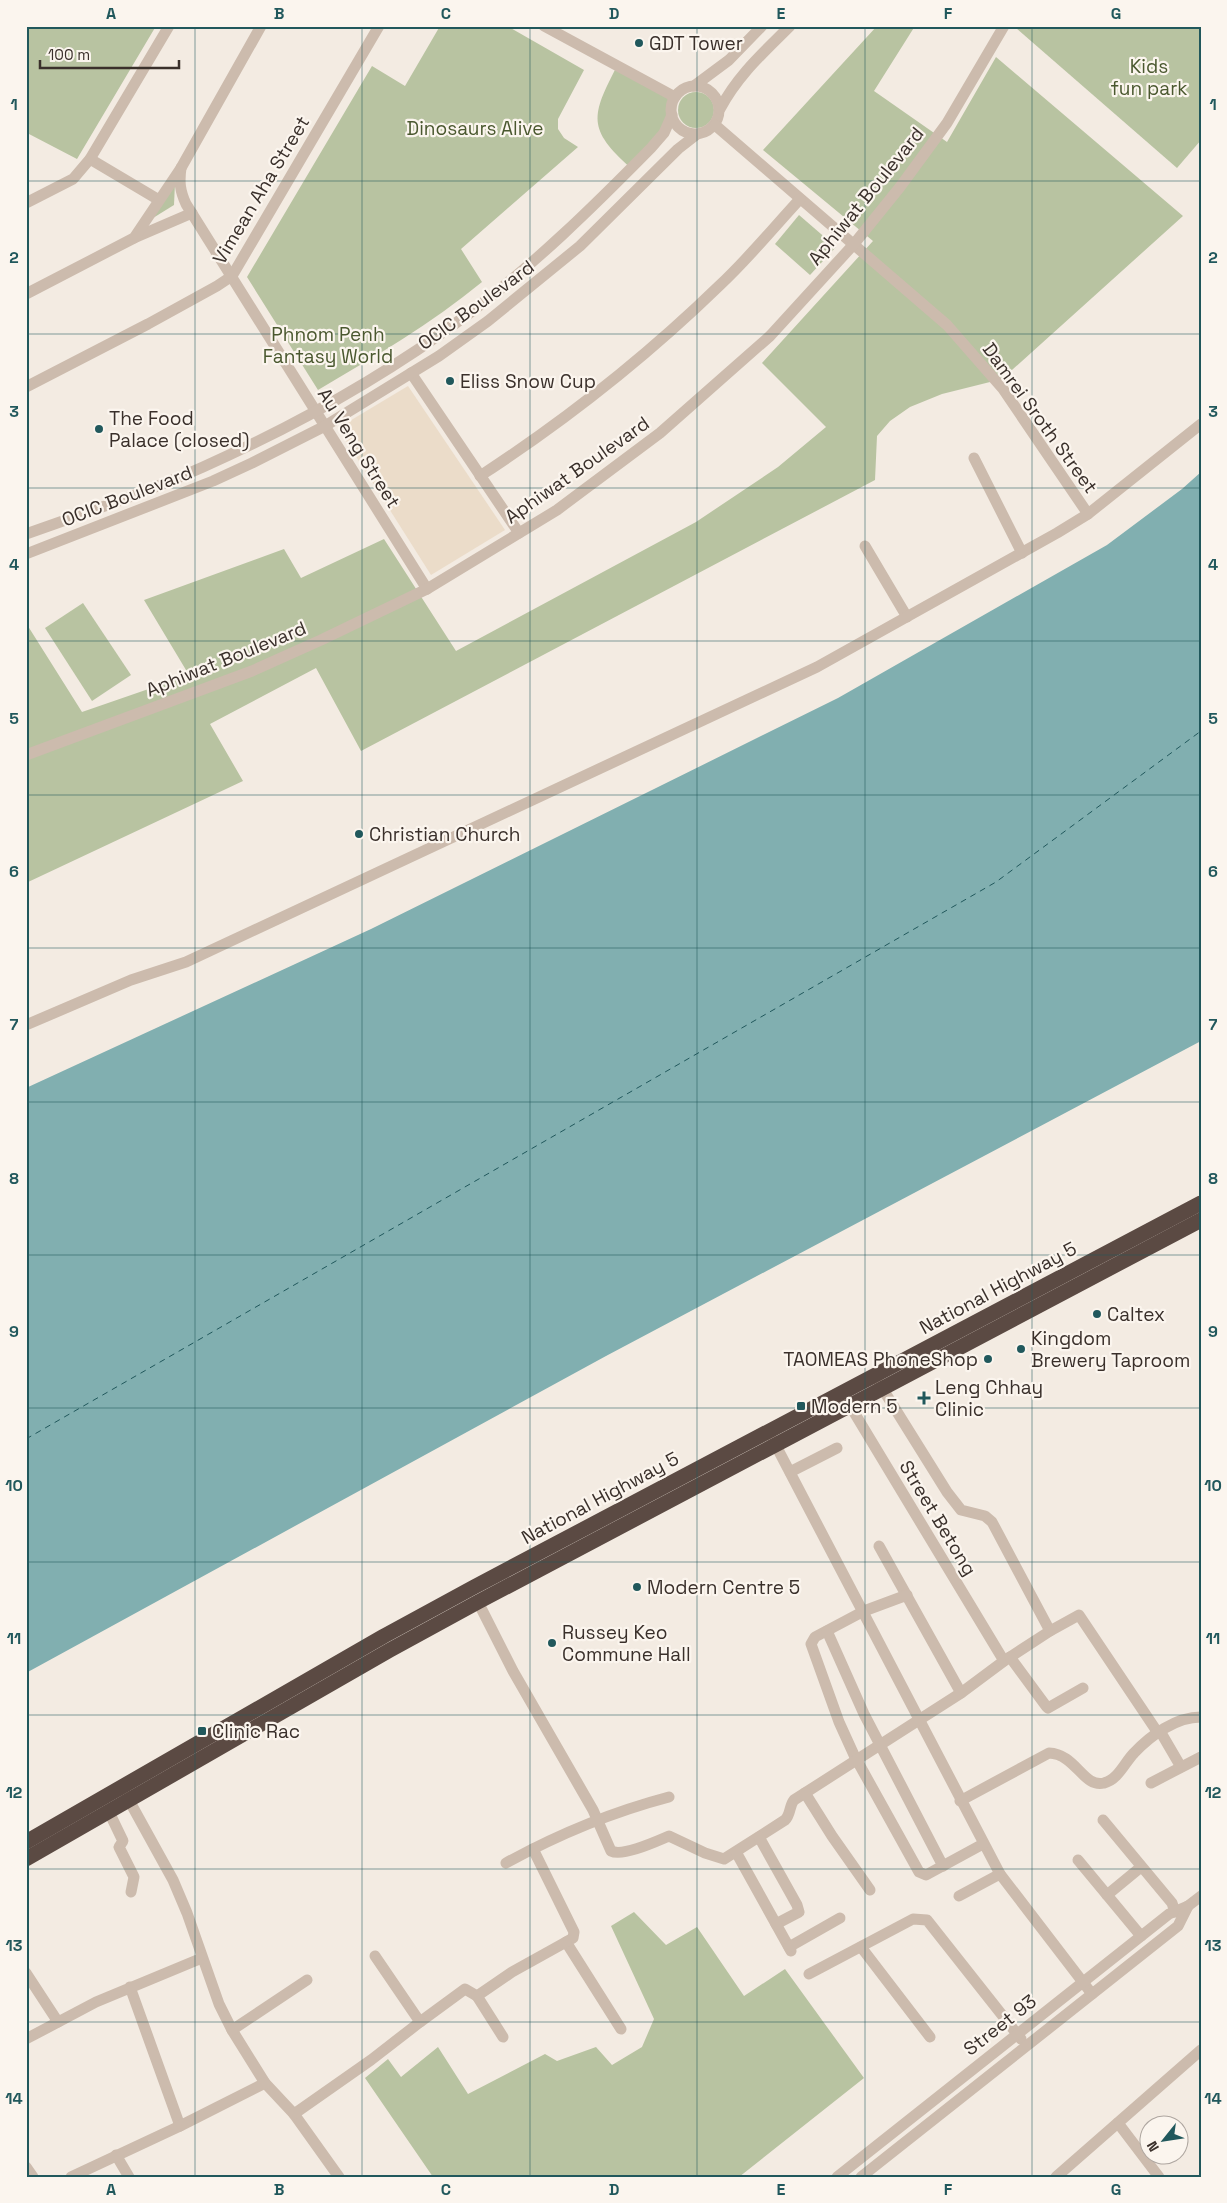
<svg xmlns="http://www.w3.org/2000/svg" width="1227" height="2203" viewBox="0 0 1227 2203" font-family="'Space Grotesk',sans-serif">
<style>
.green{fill:#b8c3a1}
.plaza{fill:#ebdcc9}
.water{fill:#81afb0}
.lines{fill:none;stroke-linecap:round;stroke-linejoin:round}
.ferry{stroke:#21585c;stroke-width:1;stroke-dasharray:6 5;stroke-linecap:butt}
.minor{stroke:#ccbbad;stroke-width:11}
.highway{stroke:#5b4a43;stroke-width:15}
.grid{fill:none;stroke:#21585c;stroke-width:1;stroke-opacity:0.55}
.poi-dot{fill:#21585c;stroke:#fbf5ee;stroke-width:2}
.labels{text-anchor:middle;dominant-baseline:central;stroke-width:4.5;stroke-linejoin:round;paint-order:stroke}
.poi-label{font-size:19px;fill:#3a302b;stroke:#fbf5ee;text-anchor:start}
.park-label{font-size:19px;fill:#4a582f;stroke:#fbf5ee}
.street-label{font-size:19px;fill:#3a302b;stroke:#fbf5ee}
.neatline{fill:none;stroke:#21585c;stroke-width:2}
.grid-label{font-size:16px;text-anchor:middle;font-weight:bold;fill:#21585c}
</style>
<rect width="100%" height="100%" fill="#f3ebe2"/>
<g class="green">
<path d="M26 26H156L77 159 29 134 26 136Z"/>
<path d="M440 26H507L584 70 558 119V129L564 138 578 147 461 249 482 282C431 324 374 357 318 390L247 277 372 66 405 86Z"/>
<path d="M877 26H915L874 91 947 142 996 57 1183 216 1002 379 942 394 910 407 890 421 877 436 875 480 361 751 316 668 210 724 243 781 26 883V623L82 712 189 675 144 600 284 549 301 578 384 539 456 651 696 522 778 467 826 427 762 363 873 241 763 150Z"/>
<path d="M1017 26H1201V140L1177 168 1016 28Z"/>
<path d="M617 66 675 97 671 106 672 115 631 168C587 129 591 116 617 66Z"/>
<circle cx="696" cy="110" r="18"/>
<path d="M175 183 174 205 153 218Z"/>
<path d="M799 215 836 247 810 275 775 244Z"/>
<path d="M83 603 131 675 92 701 45 628Z"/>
<path d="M634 1912 666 1945 697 1927 744 1996 785 1969 864 2078 739 2177H433L365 2078 388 2059 401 2077 438 2047 468 2094 545 2054 557 2061 596 2047 612 2065 642 2047 654 2019 611 1926Z"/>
</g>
<path class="plaza" d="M408 386 505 530 431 575 338 428Z"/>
<path class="water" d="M1201 472V1041L606 1356 26 1673V1088L371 929 838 698 1107 545 1182 489Z"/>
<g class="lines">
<path class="ferry" d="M26 1439 996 882 1201 731"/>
<g class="minor">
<path d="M544 26 675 97"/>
<circle cx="695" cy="110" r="24"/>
<path d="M694 86 729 60 762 26"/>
<path d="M720 109C738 75 763 53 790 26"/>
<path d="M715 125 947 325 1003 389 1088 514"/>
<path d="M90 159 159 200"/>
<path d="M181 168C179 182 180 191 186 204L427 589"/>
<path d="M26 203 73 179 90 159 169 26"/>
<path d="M134 238 192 213"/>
<path d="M26 294 134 238 181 168 261 26"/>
<path d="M411 373 519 533"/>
<path d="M26 387 148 324 217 286 232 276 379 26"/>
<path d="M974 458 1022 553"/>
<path d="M480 476C566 420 647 356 720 285 749 258 774 227 800 199"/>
<path d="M26 534C85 513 145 493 203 467 295 426 386 375 467 315 534 265 593 207 651 148L664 133 672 115"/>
<path d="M865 546 907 617"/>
<path d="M26 554 213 481 252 463 325 426 439 356 488 321 580 246 678 149 696 135"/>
<path d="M26 755 252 671 321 640 427 589 557 510 660 433 770 336 854 244 900 187 947 123 1004 26"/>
<path d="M26 1025 131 980 186 962 817 667 1057 533 1088 514 1201 424"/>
<path d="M879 1383 947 1492 961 1510 985 1516 992 1522 1050 1631"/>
<path d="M846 1399 1004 1661"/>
<path d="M773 1440 1000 1874 1092 1994"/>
<path d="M790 1472 837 1448"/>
<path d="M879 1546 961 1693"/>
<path d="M907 1595 864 1611 815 1637 811 1644 839 1722 854 1755 919 1872 926 1875 983 1844"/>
<path d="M478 1602 513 1671 593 1810 611 1851C623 1857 657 1841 669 1836L705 1853 724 1859 785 1820C791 1814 789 1806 794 1800L961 1693 1004 1661 1050 1631 1079 1615 1158 1733"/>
<path d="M827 1631 864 1714 943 1866"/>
<path d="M1010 1657 1046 1706 1048 1708 1083 1688"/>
<path d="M1160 1731 1181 1767"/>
<path d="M1151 1783 1201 1757"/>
<path d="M125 1793 173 1880 187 1913 219 2004 232 2030 265 2083 294 2114 339 2177"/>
<path d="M805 1793 832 1836 870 1890"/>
<path d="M960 1801 1049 1753C1076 1754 1083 1788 1104 1783 1118 1780 1125 1762 1134 1753 1151 1735 1176 1717 1201 1717"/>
<path d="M109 1812 123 1841 119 1847 134 1877 131 1892"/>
<path d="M1103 1820 1172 1903 1175 1912"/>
<path d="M759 1837 797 1905 799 1912 776 1924"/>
<path d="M533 1849 574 1932 573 1938 566 1942 621 2029"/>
<path d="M736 1852 791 1951"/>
<path d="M1078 1860 1141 1936"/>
<path d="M506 1863C557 1835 612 1812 669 1797"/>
<path d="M1107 1895 1141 1867"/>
<path d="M959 1896 1000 1874"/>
<path d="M789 1947 840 1918"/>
<path d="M861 1947 930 2037"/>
<path d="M375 1956 420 2022 465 1989 477 1996"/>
<path d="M26 1973 58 2022"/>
<path d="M809 1974 913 1919 927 1920 1021 2039"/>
<path d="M130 1987 180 2126"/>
<path d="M232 2030 307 1980"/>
<path d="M503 2037 477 1996 512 1972 566 1942"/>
<path d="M26 2039 96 2002 202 1958"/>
<path d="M294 2114 371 2060 420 2022"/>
<path d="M1118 2123 1159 2177"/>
<path d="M116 2155 129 2177"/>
<path d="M26 2167 33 2177"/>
<path d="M71 2177 180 2126 265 2083"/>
<path d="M837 2177 1169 1914 1188 1906 1201 1896"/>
<path d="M861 2177 1178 1926 1188 1906"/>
<path d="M1056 2177 1201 2050"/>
</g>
<g class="highway">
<path d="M26 1842 384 1636 474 1587 1201 1203"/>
<path d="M26 1859 390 1650 478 1602 1201 1220"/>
</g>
</g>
<path class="grid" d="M195 26V2177M362 26V2177M530 26V2177M697 26V2177M865 26V2177M1032 26V2177M26 181H1201M26 334H1201M26 488H1201M26 641H1201M26 795H1201M26 948H1201M26 1102H1201M26 1255H1201M26 1408H1201M26 1562H1201M26 1715H1201M26 1869H1201M26 2022H1201"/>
<g class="poi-dot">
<circle cx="639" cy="43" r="5"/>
<circle cx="450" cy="381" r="5"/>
<circle cx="99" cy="429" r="5"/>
<circle cx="359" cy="834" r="5"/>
<circle cx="1097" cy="1314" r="5"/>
<circle cx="1021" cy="1349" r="5"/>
<circle cx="988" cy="1359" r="5"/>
<path d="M921.5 1390.5h5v5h5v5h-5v5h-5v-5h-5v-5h5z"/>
<rect x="796" y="1401" width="10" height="10" rx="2.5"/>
<circle cx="637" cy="1587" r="5"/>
<circle cx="552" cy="1643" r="5"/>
<rect x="197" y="1726" width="10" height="10" rx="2.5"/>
</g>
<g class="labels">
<g class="poi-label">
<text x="649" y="43">GDT Tower</text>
<text x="460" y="381">Eliss Snow Cup</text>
<text x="109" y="418">The Food<tspan x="109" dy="22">Palace (closed)</tspan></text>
<text x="369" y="834">Christian Church</text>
<text x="1107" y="1314">Caltex</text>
<text x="1031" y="1338">Kingdom<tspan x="1031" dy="22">Brewery Taproom</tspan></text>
<text x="978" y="1359" text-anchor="end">TAOMEAS PhoneShop</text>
<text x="935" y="1387">Leng Chhay<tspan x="935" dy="22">Clinic</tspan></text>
<text x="811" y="1406">Modern 5</text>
<text x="647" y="1587">Modern Centre 5</text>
<text x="562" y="1632">Russey Keo<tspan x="562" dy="22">Commune Hall</tspan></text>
<text x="212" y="1731">Clinic Rac</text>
</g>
<g class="park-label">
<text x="1149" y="66">Kids<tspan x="1149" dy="22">fun park</tspan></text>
<text x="475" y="128">Dinosaurs Alive</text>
<text x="328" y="334">Phnom Penh<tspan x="328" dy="22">Fantasy World</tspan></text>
</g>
<g class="street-label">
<text transform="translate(261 190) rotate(-59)">Vimean Aha Street</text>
<text transform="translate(866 196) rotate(-51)">Aphiwat Boulevard</text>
<text transform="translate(476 305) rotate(-36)">OCIC Boulevard</text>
<text transform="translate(1040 418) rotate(54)">Damrei Sroth Street</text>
<text transform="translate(359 448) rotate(58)">Au Veng Street</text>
<text transform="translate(577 470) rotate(-35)">Aphiwat Boulevard</text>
<text transform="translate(127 496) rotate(-21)">OCIC Boulevard</text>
<text transform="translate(226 659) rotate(-22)">Aphiwat Boulevard</text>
<text transform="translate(998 1288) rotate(-28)">National Highway 5</text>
<text transform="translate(600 1498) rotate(-28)">National Highway 5</text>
<text transform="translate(938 1518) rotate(59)">Street Betong</text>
<text transform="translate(1000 2025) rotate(-38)">Street 93</text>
</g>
</g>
<rect width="1227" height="2203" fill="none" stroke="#fbf5ee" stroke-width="55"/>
<g transform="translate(1164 2140) rotate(240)"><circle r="24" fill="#fbf5ee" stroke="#aea6a0"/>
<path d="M0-4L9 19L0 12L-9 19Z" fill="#21585c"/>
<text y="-8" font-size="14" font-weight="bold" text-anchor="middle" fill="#3a302b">N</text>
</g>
<path d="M40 60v8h139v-8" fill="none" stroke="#3a302b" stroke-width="2.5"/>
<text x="48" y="60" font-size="15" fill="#3a302b" stroke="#fbf5ee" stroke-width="4" paint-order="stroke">100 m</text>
<rect x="28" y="28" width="1172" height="2148" class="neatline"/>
<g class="grid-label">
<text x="111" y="19">A</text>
<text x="279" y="19">B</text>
<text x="446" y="19">C</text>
<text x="614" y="19">D</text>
<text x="781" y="19">E</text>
<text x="948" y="19">F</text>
<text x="1116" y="19">G</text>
<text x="14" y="110">1</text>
<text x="1213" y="110">1</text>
<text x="14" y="263">2</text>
<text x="1213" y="263">2</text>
<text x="14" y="417">3</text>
<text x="1213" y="417">3</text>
<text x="14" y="570">4</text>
<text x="1213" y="570">4</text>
<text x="14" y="724">5</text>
<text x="1213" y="724">5</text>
<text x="14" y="877">6</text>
<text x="1213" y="877">6</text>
<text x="14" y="1030">7</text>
<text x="1213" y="1030">7</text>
<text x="14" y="1184">8</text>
<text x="1213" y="1184">8</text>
<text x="14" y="1337">9</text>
<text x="1213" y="1337">9</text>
<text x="14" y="1491">10</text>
<text x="1213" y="1491">10</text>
<text x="14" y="1644">11</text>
<text x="1213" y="1644">11</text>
<text x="14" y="1798">12</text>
<text x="1213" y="1798">12</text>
<text x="14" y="1951">13</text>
<text x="1213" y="1951">13</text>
<text x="14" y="2104">14</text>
<text x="1213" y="2104">14</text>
<text x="111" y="2195">A</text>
<text x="279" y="2195">B</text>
<text x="446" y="2195">C</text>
<text x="614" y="2195">D</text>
<text x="781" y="2195">E</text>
<text x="948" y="2195">F</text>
<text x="1116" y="2195">G</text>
</g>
</svg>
